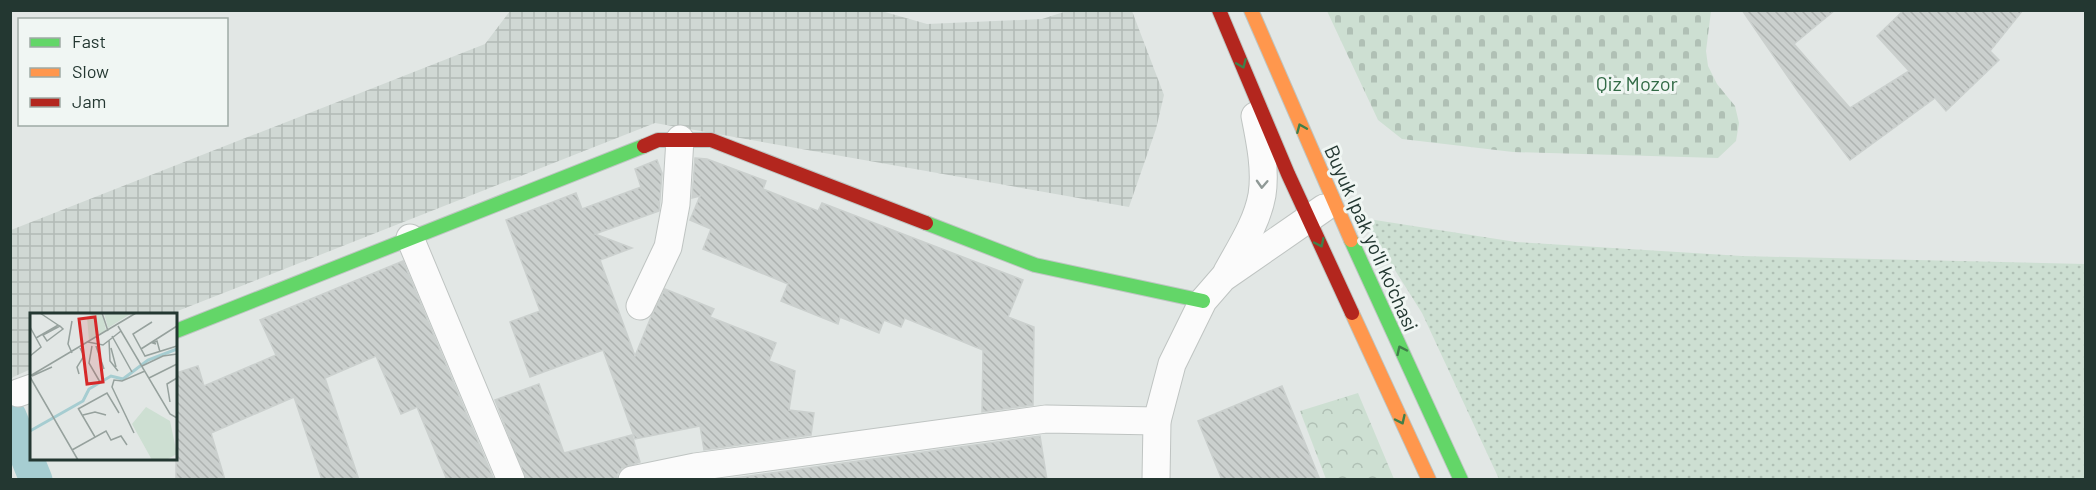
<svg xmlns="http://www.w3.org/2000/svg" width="2096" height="490" viewBox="0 0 2096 490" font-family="Barlow,sans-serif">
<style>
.industrial{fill:url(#industrial-grid)}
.grass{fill:url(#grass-dots)}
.forest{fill:url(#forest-crowns)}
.cemetery{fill:url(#cemetery-stones)}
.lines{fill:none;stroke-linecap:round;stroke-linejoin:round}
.canal{stroke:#a6cdd1;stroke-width:33}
.building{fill:url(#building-back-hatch);stroke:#cbd0ce;stroke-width:1.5}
.street-casing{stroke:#bfc4c2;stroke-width:29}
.fast-casing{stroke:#bec5c2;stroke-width:16}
.slow-casing{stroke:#bec5c2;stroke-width:16}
.jam-casing{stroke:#bec5c2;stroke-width:16}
.street{stroke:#fbfbfb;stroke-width:27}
.fast{stroke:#63d668;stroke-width:14}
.slow{stroke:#ff974d;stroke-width:14}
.jam{stroke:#b3261e;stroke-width:14}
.oneway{stroke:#407f4a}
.oneway2{stroke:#8f9996}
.labels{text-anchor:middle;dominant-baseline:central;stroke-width:6;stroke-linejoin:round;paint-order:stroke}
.park-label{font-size:20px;fill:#316a45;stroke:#f0f6f3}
.street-label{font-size:20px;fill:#233731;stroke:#f0f6f3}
.inset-river{fill:none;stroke:#a6cdd1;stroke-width:3}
.inset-road{fill:none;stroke:#96a19d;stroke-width:1.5}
.view{fill:#d62828;fill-opacity:0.15;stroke:#d62828;stroke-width:3}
.inset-edge{fill:none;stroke:#233731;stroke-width:3}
</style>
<defs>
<pattern id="industrial-grid" width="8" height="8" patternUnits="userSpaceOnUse" patternTransform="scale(1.5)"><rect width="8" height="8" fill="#d0d8d4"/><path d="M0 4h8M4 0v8" fill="none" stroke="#b2bab6"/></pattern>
<pattern id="grass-dots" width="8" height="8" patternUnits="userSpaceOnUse" patternTransform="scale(1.5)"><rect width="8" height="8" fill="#cddfd2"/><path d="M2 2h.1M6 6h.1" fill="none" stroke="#b0c0b5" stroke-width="1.8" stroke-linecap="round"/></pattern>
<pattern id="forest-crowns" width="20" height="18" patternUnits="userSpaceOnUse" patternTransform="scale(1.5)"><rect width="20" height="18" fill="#cddfd2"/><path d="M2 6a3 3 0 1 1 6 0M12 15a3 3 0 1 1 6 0" fill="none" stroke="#b0c0b5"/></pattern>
<pattern id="cemetery-stones" width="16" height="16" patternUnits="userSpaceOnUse" patternTransform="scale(1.5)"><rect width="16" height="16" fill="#cddfd2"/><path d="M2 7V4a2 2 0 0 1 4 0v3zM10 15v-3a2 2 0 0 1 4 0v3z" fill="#b0c0b5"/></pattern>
<pattern id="building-back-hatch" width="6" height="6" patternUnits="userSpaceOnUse" patternTransform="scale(1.5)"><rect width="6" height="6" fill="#cbd0ce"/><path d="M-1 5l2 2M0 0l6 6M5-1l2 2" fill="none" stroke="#aeb3b1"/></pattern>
</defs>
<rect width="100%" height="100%" fill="#e2e7e5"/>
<path class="industrial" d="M878 10 927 24 1042 19 1067 11H1132L1164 95 1156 129 1129 207 655 123 170 314H32L31 369 11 378V230L485 44 510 11Z"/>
<path class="grass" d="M1362 218 1516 242 1742 256 2085 264V479H1499L1422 313Z"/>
<path class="forest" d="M1358 393 1394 479H1326L1300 411Z"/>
<path class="cemetery" d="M1327 11H1711L1706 51 1708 66 1717 84 1735 106 1739 123 1736 141 1718 158 1513 152 1402 139 1378 120Z"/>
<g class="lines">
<path class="canal" d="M10 416 36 480"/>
</g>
<g class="building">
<path d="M1742 10H1835L1794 44 1850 108 1909 71 1877 36 1904 10H2023L1990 51 1999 60 1946 111 1935 98 1850 160 1799 93Z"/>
<path d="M695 158 707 159 766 181 763 189 818 211 822 203 1023 280 1008 317 1034 327 1033 405 982 412 983 350 905 318 901 327 884 320 879 333 840 317 838 324 781 301 788 284 703 249 711 229 690 220 700 196 692 198Z"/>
<path d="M657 160 662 173 659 211 595 234 632 248 600 260 635 356 651 317 665 289 714 309 710 317 776 343 769 361 795 371 789 410 814 413 811 435 704 450 700 426 635 439 603 350 530 377 510 322 540 311 506 220 576 193 582 209 641 187 635 169Z"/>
<path d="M403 261 494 480H447L417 407 401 414 376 356 325 378 359 480H322L294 397 211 433 225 480H176V373L198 366 204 386 276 355 260 320Z"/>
<path d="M539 384 564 453 632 435 640 462 622 468 617 475V480H526L495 400Z"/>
<path d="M1282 386 1320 480H1222L1198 421Z"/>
<path d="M1040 436 1047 480H720Z"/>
</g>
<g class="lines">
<g class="street-casing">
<g id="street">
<path d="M410 238 511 480"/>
<path d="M1227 272C1240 248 1257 223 1262 195 1266 170 1260 141 1255 116"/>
<path d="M640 306 668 247 676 204 680 139"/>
<path d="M18 393 32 388"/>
<path d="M632 480 695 467 1046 419 1157 421"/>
<path d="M1156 480 1157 421 1172 364 1203 301 1223 278 1324 208"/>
</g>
</g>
<g class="fast-casing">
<g id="fast">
<path d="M926 223 1035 265 1203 301"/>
<path d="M1351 240 1461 480"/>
<path d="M176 331 644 146"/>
</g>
</g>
<g class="slow-casing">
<g id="slow">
<path d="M1251 10 1351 240"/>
<path d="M1352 313 1429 480"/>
</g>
</g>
<g class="jam-casing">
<g id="jam">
<path d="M1219 10 1288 174 1352 313"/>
<path d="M644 146 658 140H711L926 223"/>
</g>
</g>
<use href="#street" class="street"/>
<use href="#fast" class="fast"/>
<use href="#slow" class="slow"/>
<use href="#jam" class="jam"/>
</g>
<defs><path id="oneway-chevron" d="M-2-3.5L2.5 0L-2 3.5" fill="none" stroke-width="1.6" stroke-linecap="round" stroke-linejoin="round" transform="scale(1.5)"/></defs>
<g class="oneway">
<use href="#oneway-chevron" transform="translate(1242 64) rotate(67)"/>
<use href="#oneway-chevron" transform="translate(1301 128) rotate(-113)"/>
<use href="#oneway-chevron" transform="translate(1320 243) rotate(65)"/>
<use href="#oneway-chevron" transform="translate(1401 350) rotate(-115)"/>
<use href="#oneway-chevron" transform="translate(1401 420) rotate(65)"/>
</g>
<use class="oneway2" href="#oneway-chevron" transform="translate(1262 184) rotate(93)"/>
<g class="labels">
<g class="park-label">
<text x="1637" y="83">Qiz Mozor</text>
</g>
<g class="street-label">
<text transform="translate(1372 238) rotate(66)">Buyuk Ipak yo'li ko'chasi</text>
</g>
</g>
<g transform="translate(30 313)">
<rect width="147" height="147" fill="#e2e7e5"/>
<path d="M64 0H72L76 17 59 28 57 4ZM116 94 140 108 147 141 136 147H122L102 111Z" fill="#cddfd2"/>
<path d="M74 0H102L78 15Z" fill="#cddfd2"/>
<path class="inset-river" d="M0 118 53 88 59 76 81 63 93 66 118 47 147 36"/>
<path class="inset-road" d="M10 0 28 12M72 0 78 18M122 9 103 21 115 43 147 33M88 13 140 101 147 105M0 14 11 34 0 43M82 23 102 59M6 25 28 12 30 13 33 16 17 28 13 22 30 13M79 27 80 48 88 58M58 29 73 32 91 18M126 31 123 30 127 28 130 39M62 33 59 50 70 69M66 33 74 56M81 35 86 54M111 36 147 13M42 40 38 31 42 8M112 53 133 43 147 41M49 61 47 54 54 43 50 35M0 63 106 0M2 63 22 54M0 64 48 147M119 65 147 51M140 89 137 71 147 65M48 95 65 124M48 96 77 80 89 100M53 102 65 99 76 102M104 120 82 74 84 67 92 68 115 58M42 137 76 118 81 127 91 123 97 132"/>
<path class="view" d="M65 4 73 69 57 71 49 6Z"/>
<rect width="147" height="147" class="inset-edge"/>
</g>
<rect width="2096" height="490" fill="none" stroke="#233731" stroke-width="24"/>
<rect x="18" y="18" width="210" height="108" fill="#f0f6f3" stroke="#9eaaa5" stroke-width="1.5"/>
<rect x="30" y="38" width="30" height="9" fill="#63d668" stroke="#9eaaa5" stroke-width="1.5"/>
<text x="72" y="48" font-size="18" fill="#233731">Fast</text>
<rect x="30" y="68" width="30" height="9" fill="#ff974d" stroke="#9eaaa5" stroke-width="1.5"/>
<text x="72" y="78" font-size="18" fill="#233731">Slow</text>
<rect x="30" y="98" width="30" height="9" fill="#b3261e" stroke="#9eaaa5" stroke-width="1.5"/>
<text x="72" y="108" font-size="18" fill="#233731">Jam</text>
</svg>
